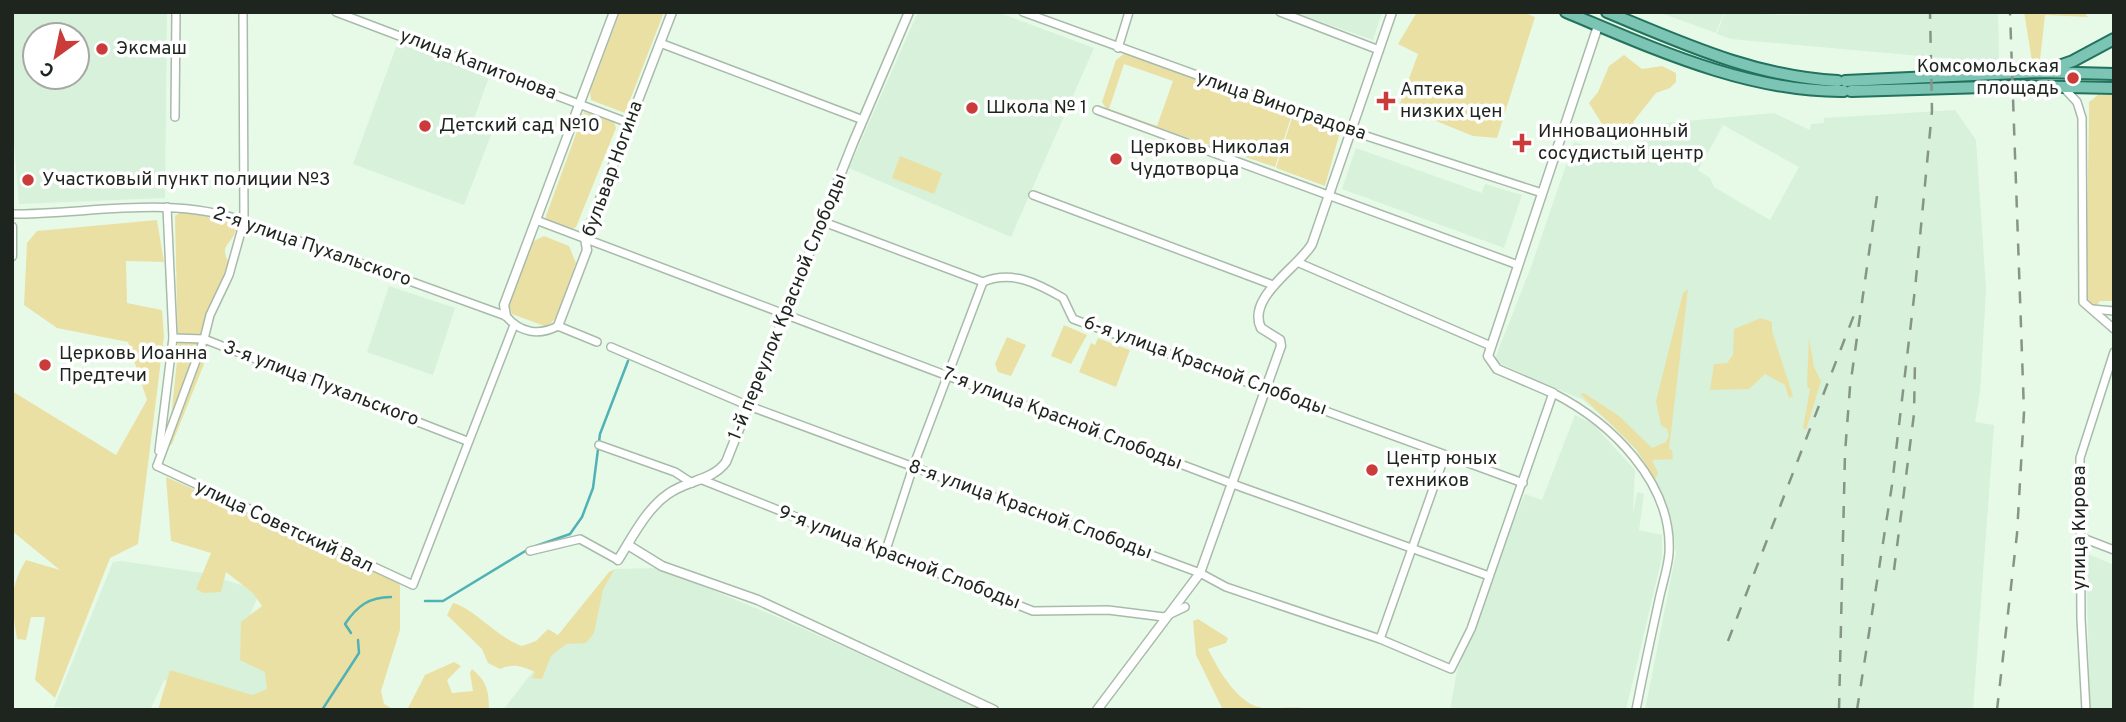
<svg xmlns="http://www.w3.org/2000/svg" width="2126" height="722" viewBox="0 0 2126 722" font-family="Overpass,sans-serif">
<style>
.built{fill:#d7f1da;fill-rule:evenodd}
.green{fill:#ebe0a4;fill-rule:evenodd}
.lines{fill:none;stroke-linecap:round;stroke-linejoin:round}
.stream{stroke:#50b2b5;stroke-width:2.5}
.minor-casing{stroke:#a8bbaa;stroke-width:10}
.tertiary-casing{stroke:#a8bbaa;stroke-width:11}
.primary-casing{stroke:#22725e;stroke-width:14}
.minor{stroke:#fff;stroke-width:7}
.tertiary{stroke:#fff;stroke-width:8}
.primary{stroke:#7cc4b3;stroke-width:10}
.rail{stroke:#879588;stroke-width:2.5;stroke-dasharray:12 12;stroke-linecap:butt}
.poi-dot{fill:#ca3b3a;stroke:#fff;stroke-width:2.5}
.labels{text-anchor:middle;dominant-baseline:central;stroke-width:7;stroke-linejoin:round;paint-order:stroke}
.poi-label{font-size:19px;fill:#1e251e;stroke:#fff;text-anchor:start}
.street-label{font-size:19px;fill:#1e251e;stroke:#fff}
</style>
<rect width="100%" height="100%" fill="#e7fae8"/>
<g class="built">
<path d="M12 12H167L165 198 19 204 12 121ZM35 35H77V77H35Z"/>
<path d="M918 12H997L1094 48 1011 237 849 168Z"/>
<path d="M1292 12H1382L1373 40Z"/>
<path d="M1658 12H1724L1716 33Z"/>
<path d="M1725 12 1779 15 1998 12 1999 63 1731 39 1717 34Z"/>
<path d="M398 42 489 77 473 121 493 130 464 205 353 164Z"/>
<path d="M1955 110 1976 140 1986 289 1980 392 1975 422 1994 425 1973 710H1645L1676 553 1671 517 1636 450 1613 426 1583 400 1494 361 1531 267 1574 142 1636 164 1644 125 1774 113 1810 130 1811 124 1824 123V118ZM1723 125 1799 167 1770 220 1714 187 1710 178 1698 170Z"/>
<path d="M1356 148 1482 193 1485 184 1522 195 1504 248 1342 189Z"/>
<path d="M389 286 455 308 433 375 367 352Z"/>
<path d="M1575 415 1593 424 1635 470 1633 514 1637 492 1644 494 1639 530 1662 535V557L1626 710H1450L1457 671 1508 534 1525 494 1542 500Z"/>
<path d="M2086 553 2114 565V710H2090Z"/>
<path d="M121 561 203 573 260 591 247 623 321 645 274 710 164 680 150 710 54 707 113 562Z"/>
<path d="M658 568 782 619 983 710H503L613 569Z"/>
</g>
<g class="green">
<path d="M620 12H664L625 113 591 100 590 91Z"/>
<path d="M1417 12H1523L1535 17 1497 138 1473 136 1399 106 1418 54 1398 44Z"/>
<path d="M2024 12H2084L2088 17 2045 15 2040 60 2032 61Z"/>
<path d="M1125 53 1292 114 1275 167 1108 111 1102 102 1116 60ZM1124 64 1173 81 1157 126 1109 109Z"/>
<path d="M1624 55 1642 69 1662 66 1676 73V82L1670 88 1656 93 1633 122 1638 127V134L1633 137 1602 124 1589 103 1598 92 1609 66Z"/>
<path d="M2098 95H2114V301H2100L2095 307 2086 300 2089 112V102Z"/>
<path d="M584 112 614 122 616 128 576 227 568 232 546 222V216Z"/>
<path d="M1293 115 1340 132 1325 186 1276 168Z"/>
<path d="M900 156 942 173 934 194 892 178Z"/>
<path d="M183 211 234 221 238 225C231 250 215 242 234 271 226 294 199 341 204 364L172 444 168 446 178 351 175 216Z"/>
<path d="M157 220 164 262 126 261 127 303 162 310 164 336 138 544 110 558 55 698 35 680 45 617H31L26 640 17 639C12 605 8 590 26 560L60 570 12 531V391L116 455 147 400 128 342 57 328 24 305 27 243 37 231Z"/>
<path d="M544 236 569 246 576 263 557 317 547 327 512 314 508 302 530 243Z"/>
<path d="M1688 289 1669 449 1672 450 1673 459 1652 460 1658 473 1655 480 1637 450 1580 394 1584 393 1619 416 1652 448 1666 442 1669 436 1667 429 1661 425 1656 401 1683 293Z"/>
<path d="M1761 318 1772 322V331L1793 396 1789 398 1785 385 1765 374 1749 389 1710 390 1714 364 1727 363 1733 355 1734 329Z"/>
<path d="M1064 325 1087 335 1071 364 1051 356Z"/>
<path d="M1007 337 1026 345 1011 376 998 372 995 364Z"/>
<path d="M1098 338 1130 350 1116 387 1079 372 1091 343 1095 345Z"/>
<path d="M1809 338 1814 367 1821 381 1806 430 1803 428 1810 389 1807 386Z"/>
<path d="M166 477 393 577 400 584V630L381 691 384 704 394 710H158L170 670 252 695 267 689 265 672 240 660 241 622 262 606 253 593 226 572 221 592 204 593 196 589 211 553 171 541Z"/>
<path d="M614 570 603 590 594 633 586 643 566 644 551 656 542 679 532 678 535 672C522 666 513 663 500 669L488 663 482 649 447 615 453 603C475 609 495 636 522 646L536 641 548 629 558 635 609 572Z"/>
<path d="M1198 619 1228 638 1226 643 1208 649C1218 669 1238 705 1263 708 1279 709 1299 705 1312 710H1223L1196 655 1193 621Z"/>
<path d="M454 662 461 666 447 680 452 693 473 691 470 673 472 669C487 681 489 692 489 710H407L425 675Z"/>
</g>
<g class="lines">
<g class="stream">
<path d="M533 547 570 534 582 517 593 488 600 434 628 361"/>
<path d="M425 601H443L527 550"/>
<path d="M351 633 345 624C357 606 369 597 391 597"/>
<path d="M322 710 359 653 358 640"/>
</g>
<g class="minor-casing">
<g id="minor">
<path d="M336 12 629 123"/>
<path d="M1023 12 1351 131 1542 193"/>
<path d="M1280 12 1379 50"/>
<path d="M660 43 863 120"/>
<path d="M1118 48 1129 12"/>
<path d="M2064 88 2077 102 2082 118 2083 302 2114 329"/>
<path d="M1097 110 1518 265"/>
<path d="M175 117 176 12"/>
<path d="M1033 195 1273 285"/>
<path d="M12 214C90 214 170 195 244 221L506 316C520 333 539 336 558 326L597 342"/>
<path d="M536 220 1241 487 1489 576"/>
<path d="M821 221 983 282C1012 270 1037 283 1063 298L1073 319 1523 483"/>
<path d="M1297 262 1491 346"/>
<path d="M2092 309 2114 311"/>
<path d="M173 338 204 339 467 441"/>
<path d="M611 347 749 406 1200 573 1226 587 1380 639 1451 669 1471 629 1553 393C1610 422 1673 482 1669 553 1668 568 1662 585 1659 600 1651 637 1643 673 1636 710"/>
<path d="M599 445 675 472 692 483"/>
<path d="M159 451 173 338 167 207"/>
<path d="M157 466 413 585 514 325"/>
<path d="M157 466 204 339 210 315 229 275 244 221 243 12"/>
<path d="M700 479 1033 611 1108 610 1164 617 1185 607"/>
<path d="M2080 537 2114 550"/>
<path d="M530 551 580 539 618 560"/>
<path d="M885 553 913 467 983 282"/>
<path d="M1380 639 1445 455"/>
<path d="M2086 710 2081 619 2080 458 2114 352"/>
</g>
</g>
<g class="tertiary-casing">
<g id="tertiary">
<path d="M12 227V256"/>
<path d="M506 316 504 305 614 12"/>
<path d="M558 326 587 250 585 238 672 12"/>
<path d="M1553 393 1497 369 1488 356 1598 26"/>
<path d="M628 545 662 566 758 600 994 710"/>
<path d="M618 560C632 538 646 509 668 494 687 480 712 481 726 462L853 143 909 12"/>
<path d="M1097 710 1200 573 1281 346 1280 340 1261 328C1246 297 1300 266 1312 244L1392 12"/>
</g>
</g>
<g class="primary-casing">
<g id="primary">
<path d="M1566 12C1655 49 1747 92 1844 91"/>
<path d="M1607 12C1682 43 1755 77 1838 81"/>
<path d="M2050 69 2073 61 2114 39"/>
<path d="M1845 81 2040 72 2114 74"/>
<path d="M1851 91 2019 86 2114 88"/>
</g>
</g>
<use href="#minor" class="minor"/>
<use href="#tertiary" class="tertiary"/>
<use href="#primary" class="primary"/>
<g class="rail">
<path d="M1894 570 1914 414 1915 362"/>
<path d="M1728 641 1854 315"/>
<path d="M1839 710 1845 453 1850 387 1878 189"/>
<path d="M1857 710 1892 485 1915 289 1932 111 1930 12"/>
<path d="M1997 710 2017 534 2024 412 2010 12"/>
</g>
</g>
<g class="poi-dot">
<circle cx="102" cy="49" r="7"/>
<circle cx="2073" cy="78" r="7"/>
<path d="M1382.5 90.5h7v7h7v7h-7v7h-7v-7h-7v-7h7z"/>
<circle cx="972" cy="108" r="7"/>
<circle cx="425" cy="126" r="7"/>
<path d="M1518.5 132.5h7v7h7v7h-7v7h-7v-7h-7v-7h7z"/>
<circle cx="1116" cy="159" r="7"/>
<circle cx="28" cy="180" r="7"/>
<circle cx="45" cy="365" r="7"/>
<circle cx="1372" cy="470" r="7"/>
</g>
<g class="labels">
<g class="poi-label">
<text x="116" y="49">Эксмаш</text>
<text x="2059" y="67" text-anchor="end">Комсомольская<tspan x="2059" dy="22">площадь</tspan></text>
<text x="1400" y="90">Аптека<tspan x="1400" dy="22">низких цен</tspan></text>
<text x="986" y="108">Школа № 1</text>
<text x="439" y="126">Детский сад №10</text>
<text x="1538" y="132">Инновационный<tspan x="1538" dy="22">сосудистый центр</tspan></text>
<text x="1130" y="148">Церковь Николая<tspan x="1130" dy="22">Чудотворца</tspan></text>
<text x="42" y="180">Участковый пункт полиции №3</text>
<text x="59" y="354">Церковь Иоанна<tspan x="59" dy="22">Предтечи</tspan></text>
<text x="1386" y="459">Центр юных<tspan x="1386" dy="22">техников</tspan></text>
</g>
<g class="street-label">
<text transform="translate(478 65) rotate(21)">улица Капитонова</text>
<text transform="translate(1281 106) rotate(19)">улица Виноградова</text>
<text transform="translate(613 169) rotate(-70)">бульвар Ногина</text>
<text transform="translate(312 247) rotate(19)">2-я улица Пухальского</text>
<text transform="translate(788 307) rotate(-68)">1-й переулок Красной Слободы</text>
<text transform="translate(1205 366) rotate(20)">6-я улица Красной Слободы</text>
<text transform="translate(321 384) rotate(21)">3-я улица Пухальского</text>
<text transform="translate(1062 419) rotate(21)">7-я улица Красной Слободы</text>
<text transform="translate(1030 510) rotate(20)">8-я улица Красной Слободы</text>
<text transform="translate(284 527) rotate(25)">улица Советский Вал</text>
<text transform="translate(2080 528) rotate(-90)">улица Кирова</text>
<text transform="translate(899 558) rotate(21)">9-я улица Красной Слободы</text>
</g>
</g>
<rect width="2126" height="722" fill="none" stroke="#1e251e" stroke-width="28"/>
<g transform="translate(56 56) rotate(213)"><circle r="33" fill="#ffffff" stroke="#a5a8a5" stroke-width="2"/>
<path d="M0-5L12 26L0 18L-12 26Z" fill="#ca3b3a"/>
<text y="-10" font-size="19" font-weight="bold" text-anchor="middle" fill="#1e251e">С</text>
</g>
</svg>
